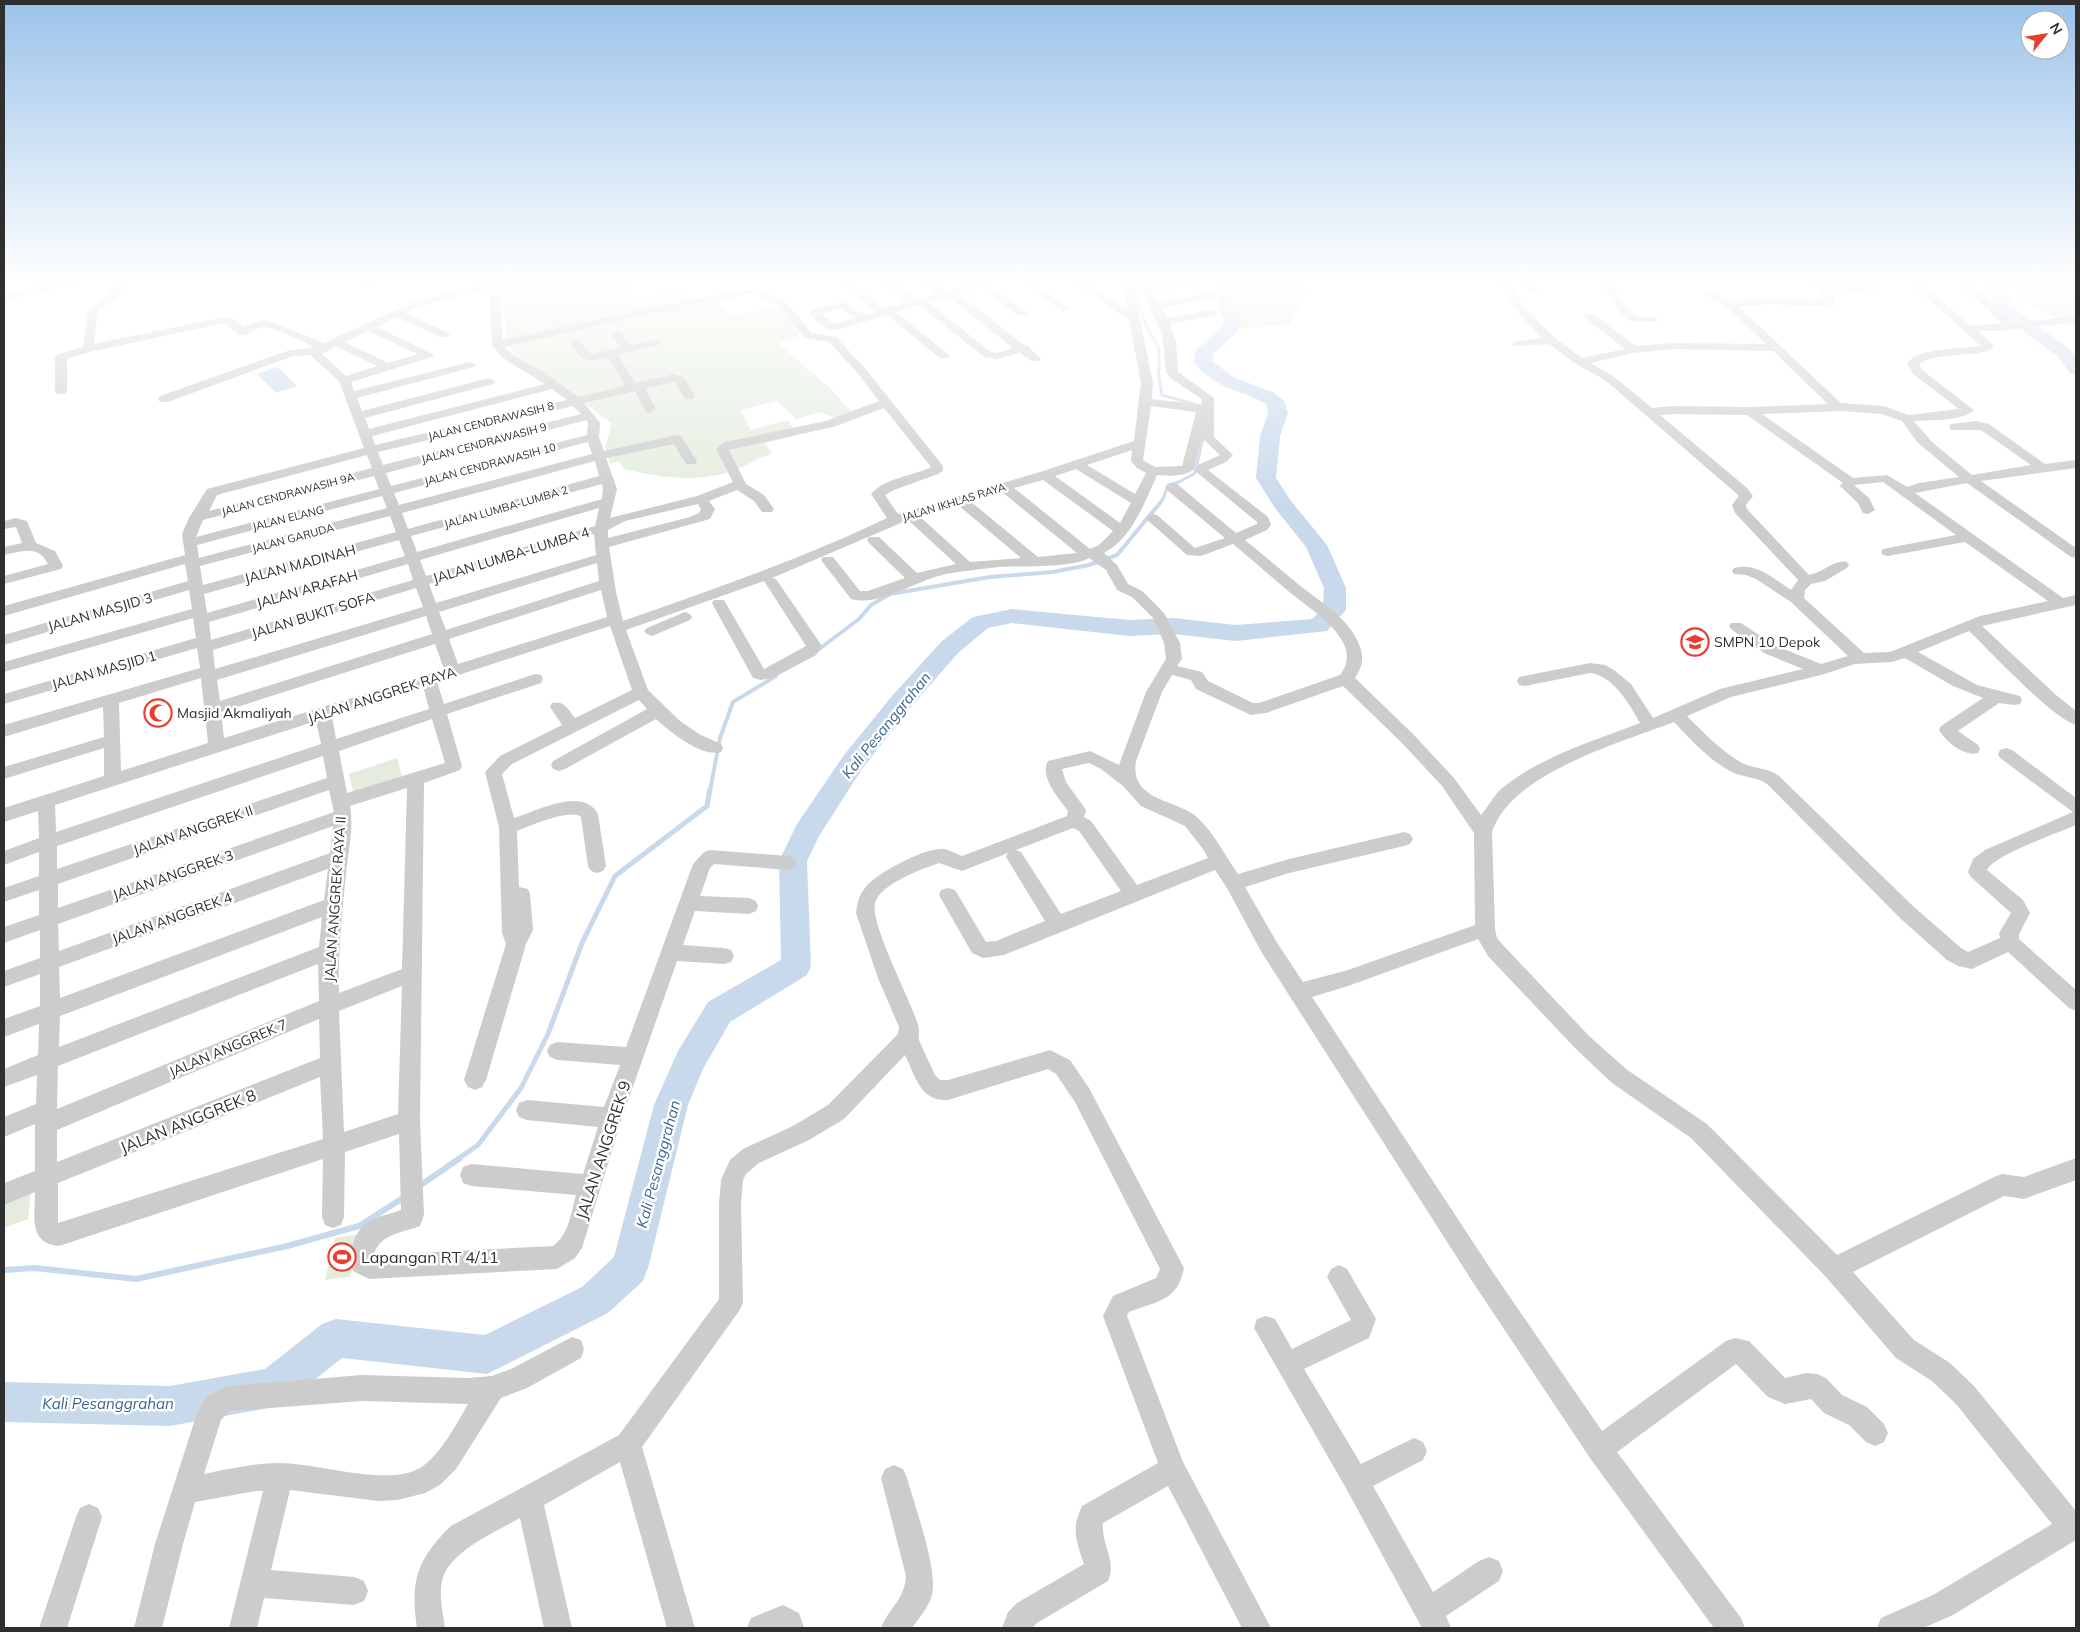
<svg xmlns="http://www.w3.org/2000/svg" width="2080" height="1632" viewBox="0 0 2080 1632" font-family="Mulish,sans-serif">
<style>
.green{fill:#e3ecdd}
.water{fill:#c8d9ec}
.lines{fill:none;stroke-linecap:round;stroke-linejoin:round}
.stream-far3{stroke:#c8d9ec;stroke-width:3}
.stream-far2{stroke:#c8d9ec;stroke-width:4}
.stream-far1{stroke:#c8d9ec;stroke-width:5}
.stream{stroke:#c8d9ec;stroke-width:6}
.river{fill:#c8d9ec;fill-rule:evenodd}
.minor{fill:#ccc;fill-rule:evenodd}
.labels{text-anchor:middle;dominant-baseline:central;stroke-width:5;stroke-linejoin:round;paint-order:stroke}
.far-street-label{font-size:11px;fill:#2f2f2f;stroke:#fff}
.street-label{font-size:14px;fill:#2f2f2f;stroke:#fff}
.poi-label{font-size:14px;fill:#2f2f2f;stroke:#fff;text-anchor:start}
.water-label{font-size:15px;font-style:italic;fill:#3b6392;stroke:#fff}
.near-street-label{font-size:16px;fill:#2f2f2f;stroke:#fff}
.near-poi-label{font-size:16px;fill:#2f2f2f;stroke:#fff;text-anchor:start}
</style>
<rect width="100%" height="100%" fill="#fff"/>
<g class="green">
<path d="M514 281H632L636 290 629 292 634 299 684 289 688 305 720 300 730 315 783 307 800 336 778 343 831 389 858 419H837L820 412 796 419 777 401 741 410 750 430 788 420 798 435 765 443 772 453C758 459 744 467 729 472 694 483 658 477 624 469L619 461 610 464 605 448 612 423 514 353 505 340V319L497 290Z"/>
<path d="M1227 281H1300L1308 290 1290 324 1228 330 1237 320 1223 303Z"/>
<path d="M2006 281H2076V326H2072L2019 297Z"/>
<path d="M397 758 402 776 353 792 349 774Z"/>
<path d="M31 1193 28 1219 4 1228V1203Z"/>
<path d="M359 1234 350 1277 325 1280 335 1238Z"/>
</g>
<path class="water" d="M277 367 297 386 276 393 257 374Z"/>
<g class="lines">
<g class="stream-far3">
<path d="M1131 281 1146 325 1159 349V377L1162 395 1201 406"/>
<path d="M1159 504 1163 499 1168 485 1179 482 1195 473 1204 434"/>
</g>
<g class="stream-far2">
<path d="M814 653 859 619 871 605 890 594 990 577 1053 572 1089 565 1117 555 1160 503"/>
<path d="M710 791 720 738 733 702 776 676"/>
</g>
<path class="stream-far1" d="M458 1159 478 1145 521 1088 548 1034 582 943 615 876 707 806 710 789"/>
<g class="stream">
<path d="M418 1187 460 1158"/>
<path d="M4 1270 35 1268 136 1279 287 1246 359 1226 406 1196"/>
</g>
<g class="river">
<path d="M1221 281H1237L1233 301 1242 320 1237 332 1213 354 1212 361 1235 378 1273 392 1284 401 1288 413 1280 436 1276 478 1291 501 1327 545 1346 588V610L1327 631 1236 641 1173 634 1129 636 1012 623 988 628 958 653 910 708 862 769 819 836 807 861 811 966 807 975 730 1022 703 1069 688 1105 648 1268 643 1281 608 1313 487 1374 342 1358 288 1401 274 1407 170 1426 4 1422V1382L170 1386 265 1369 322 1324 336 1319 485 1335 582 1287 614 1257 654 1105 678 1051 708 1002 781 960 779 861 797 824 844 755 892 696 942 641 973 617 1012 609 1129 620 1173 618 1236 625 1312 619 1323 608 1324 588 1306 547 1275 508 1256 478 1260 436 1268 413 1266 404C1241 389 1213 389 1194 362L1195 352 1198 348 1223 326 1224 320 1217 301Z"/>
<path d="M1987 281H2004L2007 294 2018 311 2072 351 2076 356V374L2070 373 2058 357 2006 318 1995 305Z"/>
</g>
<g class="minor">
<path d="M63 281H81L76 284 4 300V294Z"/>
<path d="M113 281H123C124 298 110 302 98 311L94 344 224 317 235 319 243 327 260 321 272 322 324 343 413 302 491 281H507L506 283 499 285 503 340 648 308 757 287 761 288 789 305 812 333 836 337 864 367 943 466V471L938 474 894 490 885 495 898 514 1040 472 1134 441 1141 383 1129 320 1072 281H1084L1127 309 1122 281H1132L1153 383 1152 399 1202 405V399L1170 378 1166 372 1162 333 1141 291 1139 281H1149L1151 287 1185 281H1205L1200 284 1153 293 1158 302 1213 292 1218 295 1213 298 1161 308 1167 318 1215 309 1220 312 1215 315 1170 324 1176 341 1178 372 1214 398V437L1233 455 1226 462 1208 470 1268 517 1271 525 1267 530 1245 540C1262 554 1280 569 1298 584 1320 602 1353 620 1361 650 1364 661 1361 669 1355 678L1413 734 1454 778 1481 815C1488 807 1494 795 1502 788 1542 756 1593 741 1640 723 1629 704 1614 676 1590 673L1525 686 1519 685 1517 681 1519 677 1590 663 1605 665 1614 670 1631 684 1653 718 1720 689 1803 669 1764 653 1731 629 1729 626 1731 623H1741L1774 645 1821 664 1848 656 1791 602 1756 579 1746 575 1734 574 1732 571 1734 568C1756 562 1773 578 1791 590L1798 580 1735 513 1732 505 1739 496 1737 494 1605 380 1576 364 1549 344 1514 346 1512 344 1514 342 1542 338 1519 314 1497 281H1507L1527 310 1555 338 1582 358 1625 349 1585 318 1584 316 1585 314H1593L1636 346 1672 343 1766 344 1726 306 1707 297 1706 295 1707 293H1715L1732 301 1770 298 1824 301 1811 281 1868 285V281H1878L1880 286C1869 296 1842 290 1827 289L1835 301 1833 306 1829 307 1770 304 1739 307 1841 403 1884 406 1909 415 1959 409 1913 374 1907 363C1920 347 1962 349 1981 346L1908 281H1919L1970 325 2002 324 1987 308 1954 281H1965L1995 304 2013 323 2076 316V322L1998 331H1978L1994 346 1988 351C1966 357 1939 352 1919 364L1922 370 1974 410C1963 421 1930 420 1914 421L1932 442 1972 475 2031 465 1981 430H1951L1949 427 1951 424 1977 421 1989 424 2045 464 2076 460V468L1981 481 2076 548V558L2071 557 1967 483 1915 493 2063 598 2076 595V605L1982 626 2056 695 2076 711V725C2053 719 1990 651 1969 631L1918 652 1977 685 2020 696 2022 700 2020 704 2014 705 1999 703 1958 731 1978 745 1980 749 1978 753C1964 757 1945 741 1939 730L1941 726 1983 698 1953 686 1905 658 1892 662 1855 664 1821 675 1731 697 1687 716C1704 733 1721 751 1742 763 1754 769 1767 767 1779 776L1914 907 1961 948 1968 952 2000 938 1999 933 2011 913 1971 877 1968 872 1973 859 1985 850 2073 812 2000 758 1998 754 2000 750 2006 748 2012 750 2076 798V825C2058 833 1994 855 1987 870L2023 900 2030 913 2019 934V939L2076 990V1011L2069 1008 2008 952 1972 969 1958 966 1947 960 1900 918 1767 784C1756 776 1742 778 1730 771 1708 759 1691 740 1674 722 1620 743 1511 773 1492 832L1495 929 1497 938 1502 944 1589 1036 1626 1069 1707 1124 1837 1255 1994 1177 2002 1174 2024 1177 2076 1158V1180L2024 1199 2004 1196 1853 1272 1914 1340 1950 1363 1974 1386 2076 1511V1540L1953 1615 1923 1628H1877L1881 1618 1933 1595 2052 1524 1956 1404 1932 1381 1896 1358 1826 1277 1691 1138 1612 1083 1575 1048 1488 956 1478 939 1348 986 1312 997 1492 1271 1602 1431 1726 1341 1735 1338 1749 1341 1785 1378 1806 1373 1817 1374 1826 1378 1842 1395 1867 1407 1884 1424 1888 1433 1884 1442 1875 1446 1866 1442 1849 1425 1824 1413 1811 1399 1785 1404 1768 1397 1736 1364 1617 1452 1741 1618 1745 1628H1714L1590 1458 1476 1287 1262 953 1227 888 1215 870 1004 955 983 958 972 953 939 895 941 890 948 888 955 890 986 942 996 941 1045 921 1009 862 1006 857 1008 853 962 871 939 863C922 869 880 884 875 903 870 925 911 1000 918 1025 920 1030 918 1035 919 1040 924 1052 930 1064 935 1075L940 1080H948L1050 1050 1070 1060 1089 1088 1184 1268C1178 1301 1157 1301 1129 1312L1127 1316 1183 1462 1271 1628H1242L1168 1486 1103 1523C1101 1546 1117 1559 1108 1581L1037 1623 1032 1628H1002L1008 1612 1017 1603 1084 1564C1076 1540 1071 1530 1082 1506L1158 1463 1103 1316 1113 1296 1156 1278 1160 1269 1075 1102 1056 1074 1048 1069 948 1100C920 1102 915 1075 905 1055L844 1119 809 1140 759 1163 746 1174 743 1180 741 1204 743 1303 739 1311 642 1447 695 1628H667L620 1462 544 1505 572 1628H544L520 1518C496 1532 454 1549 443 1577 438 1593 443 1613 445 1628H417C410 1581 417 1559 451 1526L619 1435 719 1299V1204L721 1180 730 1160 743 1149 793 1126 828 1105 898 1034 899 1027 878 978 856 913C857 904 859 895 865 888 874 874 928 846 944 849 950 850 957 854 962 856L1067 816 1068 811C1059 798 1039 777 1048 761L1090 751 1119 765 1146 692 1166 659 1164 643 1153 618 1132 597 1117 590 1106 570 1089 558C1071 568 1021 566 999 567 981 569 963 571 946 574 916 580 880 607 851 599L821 560 823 557H833L860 591H868L905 578 869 543 867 540 869 537H879L917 573 956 564 908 520 772 578 776 579 822 646 816 655 773 678 761 680 753 678 712 603 714 600H724L764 669 806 646 764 581 626 630 648 690 680 721 699 734 721 744 723 748 721 752C702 758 669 731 656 719L565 769 559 771 553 769 551 765 553 761 647 709 639 700 512 764 502 774 514 818C537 811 583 786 598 814L606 866 603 871 597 873 591 871 588 866 581 817C570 808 530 826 517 831L519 887 528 889 530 894 533 930 526 944 486 1080 482 1087 475 1090 468 1087 464 1080 506 944 502 933 499 827 485 772 500 756 562 725 550 707 552 703C564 700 568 709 575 718L632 690 610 626 437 682 444 704 535 674 541 675 543 679 541 683 447 714 462 766 460 770 424 783 420 1121 424 1215 420 1226C402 1233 379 1234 374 1255L553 1246C569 1235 571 1212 576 1195L471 1186 463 1183 460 1175 463 1167 471 1164 583 1174 598 1127 527 1120 519 1117 516 1110 519 1103 527 1100 604 1107 620 1065 557 1060 550 1057 547 1051 550 1045 557 1042 626 1047 693 864 704 852 710 850 788 856 794 858 797 863 794 868 788 870 714 864 710 868 700 896 749 898 756 901 758 906 756 911 749 914 695 911 683 945 724 948 731 950 734 956 731 962 724 964 677 961 622 1118 582 1248 575 1258 557 1269 369 1279 353 1271C347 1257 354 1230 368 1222 377 1216 391 1214 401 1210L399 1134 345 1152 344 1217 341 1225 333 1228 325 1225 322 1217 323 1159 59 1246C28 1243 35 1216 35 1192L4 1205V1183L35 1171V1124L4 1137V1117L36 1104 37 1075 4 1087V1069L38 1055 39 1024 4 1037V1019L40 1006V974L4 987V971L40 958V930L4 943V927L39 915V890L4 902V888L39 876V852L4 865V851L39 838 38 811 4 822V808L104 776V748L4 779V767L104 737 103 707 4 737V725L200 668 197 648 4 704V694L196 638 193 618 4 672V662L192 609 189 590 4 645V635L188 581 185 564 4 616V606L185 555 182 534 189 518 207 489 364 448 339 381 310 355 293 356 168 402H160L158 399 160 396 287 351 315 347C302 342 275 326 262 327 255 328 247 337 239 335 233 333 231 325 224 323L90 352 67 359V391L65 394H57L55 391V357L57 355 83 347 88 310 110 293ZM489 288 492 345 504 359 545 384 369 429 365 418 493 384 495 382 489 378 362 411 357 398 474 367 476 365 470 362 354 391 351 382 432 357 434 355 377 327 397 317 440 337H448L450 335 448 333 406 313 421 306ZM755 293 781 309 805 338 829 342 856 371 879 401 826 421 725 442 716 449 733 482 697 496 610 518 617 489 606 458 674 444 686 464H696L697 461 681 436 677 435 604 451 599 437 600 423 584 403 635 391 646 412 650 413 656 409 645 388 675 382 685 399H693L695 396 685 379 683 377 674 374 635 383 618 355 659 345 661 343 655 340 630 345 621 332 617 331 611 334 621 348 592 354 580 341 576 340 570 343C583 362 585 363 608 357L625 386 578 397 545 373 512 354 505 347 648 314ZM368 331 418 354 388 363 345 342ZM336 346 377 366 346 376 322 354ZM1672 349 1773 351 1828 404 1750 407 1673 406 1652 408 1613 376 1590 363 1634 353ZM552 389 567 400 375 445 372 436ZM573 406 581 414 383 465 378 452ZM1151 406 1196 412 1182 466 1155 467 1143 460ZM884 408 931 467C913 476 885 478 871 494L887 518C802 559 713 589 623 621L616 592 609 547 710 519 715 509 709 501 737 490 754 501 762 512H772L774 509 764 495 746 484 729 450 833 427ZM1842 411 1882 414 1902 421 1917 442 1959 477 1919 483 1907 487 1887 475 1853 478 1762 414ZM1673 414 1747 415 1843 483 1840 486 1858 503 1863 513 1868 514 1875 510 1869 498 1854 485 1883 482 1956 535 1883 549 1881 552 1883 555 1888 556 1965 542 2048 601 1980 616 1890 652 1864 653 1804 598 1805 590 1811 584 1825 581 1847 568 1849 565 1847 562C1834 559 1823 573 1809 575L1747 509 1746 505 1753 496 1747 488 1660 415ZM586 420 588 423 587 435 391 486 386 473ZM1202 438 1220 455 1198 465 1194 470 1257 522V524L1236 533 1177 484 1172 483 1165 487 1167 490 1225 538 1195 548 1157 515 1152 514 1145 518 1187 555 1201 556 1233 544C1253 561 1273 578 1293 595 1309 608 1330 620 1341 639 1349 651 1349 664 1340 675L1259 703H1253L1208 681 1202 672 1177 666 1182 659 1180 643 1164 613 1142 591 1128 584 1117 565 1104 553C1132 538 1144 504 1157 475 1168 476 1186 477 1194 469ZM588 442 592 454 399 505 394 493ZM1132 450 1131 461 1137 468 1146 473 1135 494 1087 465ZM367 455 372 468 209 511 217 495ZM595 461 599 476 408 529 402 513ZM1076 469 1131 503 1120 523 1055 476ZM374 476 379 489 196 537 203 520ZM1043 480 1113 531 1099 545 1090 549 1014 488ZM602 484 603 489 602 499 417 552 411 536ZM1002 492 1077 553 1038 557 970 501ZM382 496 387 508 199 558 197 545ZM698 504 701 509 699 513 690 517 608 538V530L625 521ZM958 505 1021 558 970 562 919 516ZM599 508 595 526 426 576 420 560ZM390 516 396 532 203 585 200 566ZM594 534 596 555 436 603 429 584ZM399 540 405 556 207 613 204 594ZM597 563 599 581 446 630 439 612ZM408 564 413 580 211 640 209 622ZM416 588 423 607 215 669 213 650ZM601 590 607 617 458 664 449 639ZM426 616 432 634 220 701 217 680ZM435 644 444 669 224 738 221 712ZM1172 675 1191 680 1196 689 1251 715 1266 713 1343 686 1401 742 1442 786 1474 833 1475 925 1348 970 1303 982 1276 941 1245 887 1289 873 1404 846 1410 844 1413 839 1410 834 1404 832 1289 859 1238 874C1225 856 1215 834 1198 818 1178 799 1129 802 1136 761L1162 692ZM201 678 208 743 121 771 119 703ZM423 686 429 709 336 739 332 716ZM432 719 445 763 347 793 339 751ZM316 721 321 744 56 832 55 805ZM323 756 327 778 57 869V846ZM1089 763 1101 769 1123 786 1141 806 1185 826 1203 849 1208 858 1137 885 1091 821 1084 817 1086 810 1066 782 1062 769ZM407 788 402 969 339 993C338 953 342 914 346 874 348 852 354 828 350 806ZM329 790 334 812 58 908V884ZM333 826 330 853 59 951 58 924ZM1073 828 1079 831 1121 891 1061 914 1021 852 1016 850ZM328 869 324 900 60 998 59 967ZM322 917 319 947 59 1047 60 1016ZM318 964 319 1001 57 1109 58 1066ZM402 986 398 1114 344 1132 339 1011ZM319 1019 320 1058 57 1162V1130ZM320 1077 323 1139 58 1223V1183Z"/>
<path d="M360 281H377L376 283 363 286 358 283Z"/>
<path d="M840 281H851L883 308 907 302 881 281H892L916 299 936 294 920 281H931L946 291 973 283 972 281H995L989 285 1026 311 1027 313 1026 315H1018L979 287 959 294 1024 345 1028 346 1041 359 1039 361H1031L1020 353 997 359 984 357 919 305 896 312 948 354 950 356 948 358H940L887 315 836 330H828L810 315 809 313 810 310 844 302 865 315 875 312ZM949 297 1013 348 997 353 991 352 929 303ZM842 309 855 318 834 324 821 314Z"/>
<path d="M1021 281H1032L1070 309 1065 312 1061 311Z"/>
<path d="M1524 281H1534L1538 291 1537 293H1529Z"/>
<path d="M1600 281H1610L1627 307 1636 316 1657 318 1658 320 1657 322 1629 321 1619 311Z"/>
<path d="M1635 281H1646L1641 284Z"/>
<path d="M16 518 27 521 36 543 55 551 63 566 61 569 4 584V576L48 564C38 544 21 552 4 555V547L22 543 16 527 4 529V521Z"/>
<path d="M685 612 690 614 692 617 690 620 652 636 647 634 644 631 647 628Z"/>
<path d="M1339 1265 1347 1269 1376 1319 1369 1338 1304 1369 1361 1464 1414 1438 1423 1442 1427 1451 1423 1460 1373 1486 1433 1592 1479 1561 1489 1557 1499 1561 1503 1571 1499 1581 1446 1616 1451 1628H1422L1347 1490 1254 1328 1257 1319 1266 1316 1275 1319 1292 1349 1351 1320 1327 1277 1331 1269Z"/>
<path d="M572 1337 581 1340 584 1349 581 1358 527 1388 501 1398 456 1469 440 1485 425 1493 398 1500 378 1501 290 1490 271 1570 354 1577 364 1581 368 1591 364 1601 354 1605 264 1598 257 1628H229L263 1491H256L195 1502 183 1544 162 1628H134L155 1544 172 1491 197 1413 206 1397 227 1386 362 1375 468 1378 492 1376 511 1369ZM362 1401 468 1404C457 1423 440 1456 420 1468 387 1487 318 1463 280 1463 255 1463 229 1469 204 1474L221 1420 230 1411Z"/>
<path d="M894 1465 903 1469 907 1478C915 1507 938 1569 932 1595 929 1607 919 1618 912 1628H881C890 1606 904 1601 906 1576L881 1478 885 1469Z"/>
<path d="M89 1504 98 1508 102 1517 67 1628H39L76 1517 80 1508Z"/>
<path d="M783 1605 799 1613 804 1628H747L751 1618Z"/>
</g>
</g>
<linearGradient id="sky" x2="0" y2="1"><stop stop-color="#9bc3ea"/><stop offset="0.55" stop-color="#fff"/><stop offset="1" stop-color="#fff" stop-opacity="0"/></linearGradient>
<rect width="2080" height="509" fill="url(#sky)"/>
<defs>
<g id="school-ring" transform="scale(1.4375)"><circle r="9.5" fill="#fff" stroke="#e83e2f" stroke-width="1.5"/><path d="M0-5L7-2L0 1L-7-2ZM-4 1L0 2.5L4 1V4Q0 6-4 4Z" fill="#e83e2f"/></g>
<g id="mosque-ring" transform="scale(1.4375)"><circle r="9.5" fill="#fff" stroke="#e83e2f" stroke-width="1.5"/><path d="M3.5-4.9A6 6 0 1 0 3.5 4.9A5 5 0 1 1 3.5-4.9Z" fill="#e83e2f"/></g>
<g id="stadium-ring" transform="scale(1.4375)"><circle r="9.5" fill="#fff" stroke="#e83e2f" stroke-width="1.5"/><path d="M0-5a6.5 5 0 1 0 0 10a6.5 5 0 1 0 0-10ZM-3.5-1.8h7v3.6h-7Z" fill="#e83e2f"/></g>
</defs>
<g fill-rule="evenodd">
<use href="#school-ring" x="1695" y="642"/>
<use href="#mosque-ring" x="158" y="713"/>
<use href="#stadium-ring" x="342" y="1257"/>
</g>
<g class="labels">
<g class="far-street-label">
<text transform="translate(491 421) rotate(-14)">JALAN CENDRAWASIH 8</text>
<text transform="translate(484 443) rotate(-15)">JALAN CENDRAWASIH 9</text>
<text transform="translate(490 464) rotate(-15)">JALAN CENDRAWASIH 10</text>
<text transform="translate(288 494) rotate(-15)">JALAN CENDRAWASIH 9A</text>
<text transform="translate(954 502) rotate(-17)">JALAN IKHLAS RAYA</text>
<text transform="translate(506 507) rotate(-16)">JALAN LUMBA-LUMBA 2</text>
<text transform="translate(288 518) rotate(-14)">JALAN ELANG</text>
<text transform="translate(293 538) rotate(-15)">JALAN GARUDA</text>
</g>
<g class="street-label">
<text transform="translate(511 555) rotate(-17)">JALAN LUMBA-LUMBA 4</text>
<text transform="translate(300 564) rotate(-15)">JALAN MADINAH</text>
<text transform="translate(307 589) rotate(-16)">JALAN ARAFAH</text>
<text transform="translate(100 612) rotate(-16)">JALAN MASJID 3</text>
<text transform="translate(313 615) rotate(-17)">JALAN BUKIT SOFA</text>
<text transform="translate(104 670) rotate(-16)">JALAN MASJID 1</text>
<text transform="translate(382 695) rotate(-18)">JALAN ANGGREK RAYA</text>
<text transform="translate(193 830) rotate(-19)">JALAN ANGGREK II</text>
<text transform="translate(173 875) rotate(-19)">JALAN ANGGREK 3</text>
<text transform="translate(335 899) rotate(-86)">JALAN ANGGREK RAYA II</text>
<text transform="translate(172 918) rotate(-20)">JALAN ANGGREK 4</text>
<text transform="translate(228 1048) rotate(-23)">JALAN ANGGREK 7</text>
</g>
<g class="poi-label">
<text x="1714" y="642">SMPN 10 Depok</text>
<text x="177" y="713">Masjid Akmaliyah</text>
</g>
<g class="water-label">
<text transform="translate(886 725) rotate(-51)">Kali Pesanggrahan</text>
<text transform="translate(658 1164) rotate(-75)">Kali Pesanggrahan</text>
<text x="108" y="1403">Kali Pesanggrahan</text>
</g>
<g class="near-street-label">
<text transform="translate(188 1121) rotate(-22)">JALAN ANGGREK 8</text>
<text transform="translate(603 1150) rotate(-72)">JALAN ANGGREK 9</text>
</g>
<g class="near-poi-label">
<text x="361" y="1257">Lapangan RT 4/11</text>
</g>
</g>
<rect width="2080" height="1632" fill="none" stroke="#2f2f2f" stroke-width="10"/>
<g transform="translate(2045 35) rotate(60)"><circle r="24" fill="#ffffff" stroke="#acacac"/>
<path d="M0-4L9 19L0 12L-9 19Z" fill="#e83e2f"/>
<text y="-8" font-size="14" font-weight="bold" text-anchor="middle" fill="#2f2f2f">N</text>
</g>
</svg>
